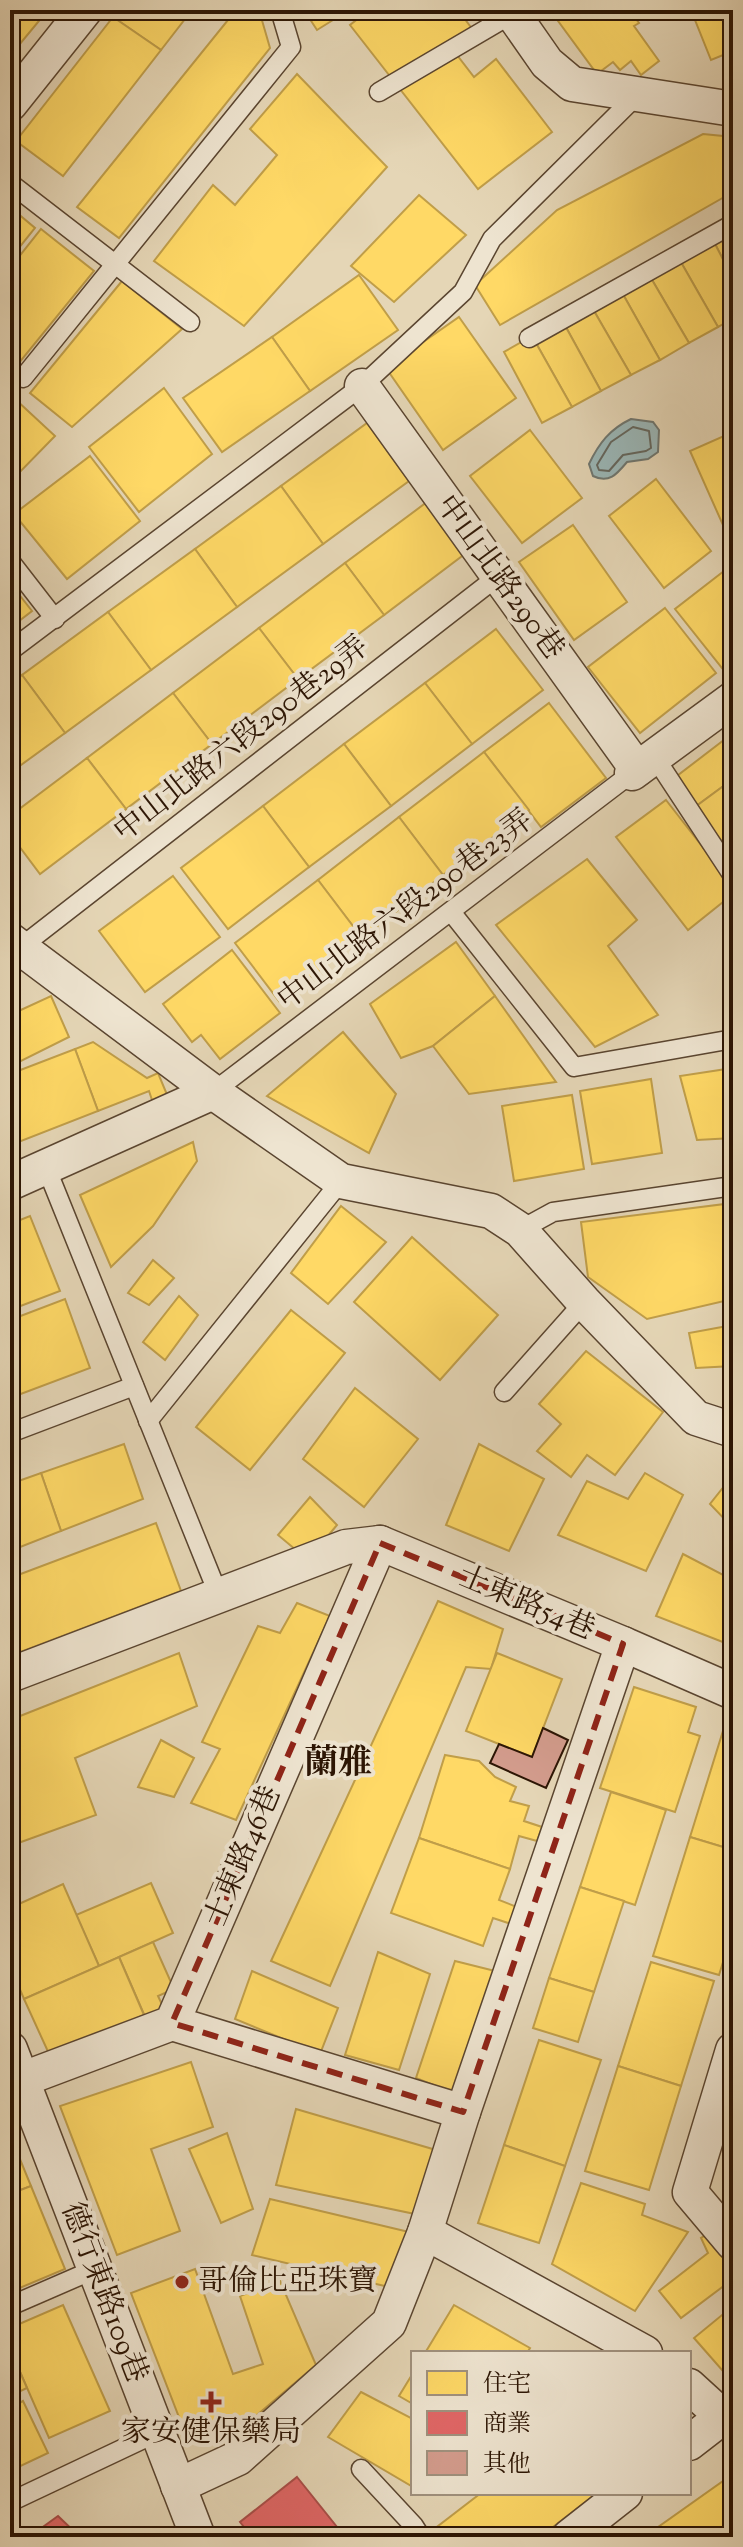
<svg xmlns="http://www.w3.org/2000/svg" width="743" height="2547" viewBox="0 0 743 2547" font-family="'Sorts Mill Goudy','Noto Serif TC',serif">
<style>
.water{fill:#9ab7b8;stroke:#6e7670;stroke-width:2}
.homes{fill:#ffd966;stroke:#c09e49;stroke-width:2}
.shops{fill:#e06666;stroke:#aa4e49;stroke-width:2}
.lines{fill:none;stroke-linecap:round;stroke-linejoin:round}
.shore{stroke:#63665e;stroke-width:2}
.building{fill:#d39c8d;stroke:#2c1504;stroke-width:2}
.service-casing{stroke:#5a4530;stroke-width:21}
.minor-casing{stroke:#5a4530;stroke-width:37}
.service{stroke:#eee4d0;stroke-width:18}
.minor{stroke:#eee4d0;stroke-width:34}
.marked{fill:none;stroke:#8f2418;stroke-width:6;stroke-dasharray:16 10;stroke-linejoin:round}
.poi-dot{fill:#8f2418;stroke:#eee4d0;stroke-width:3}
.labels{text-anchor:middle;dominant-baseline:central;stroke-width:8;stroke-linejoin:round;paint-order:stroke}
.street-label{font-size:30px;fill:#2c1504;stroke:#eee4d0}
.poi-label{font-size:30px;fill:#2c1504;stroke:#eee4d0;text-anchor:start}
.quarter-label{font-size:34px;font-weight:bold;fill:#2c1504;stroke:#eee4d0}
</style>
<rect width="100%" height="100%" fill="#e5d6b6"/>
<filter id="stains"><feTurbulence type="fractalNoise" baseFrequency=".0025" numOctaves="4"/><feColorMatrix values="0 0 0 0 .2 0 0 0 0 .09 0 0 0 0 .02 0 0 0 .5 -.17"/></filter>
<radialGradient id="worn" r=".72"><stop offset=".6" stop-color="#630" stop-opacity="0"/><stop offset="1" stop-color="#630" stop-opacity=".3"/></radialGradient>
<path class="water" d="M631 419 653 422 659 430 658 452 648 459 627 462C617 474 609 484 593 476L589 464C599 443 610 429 631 419Z"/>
<g class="homes">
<path d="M10 10H48L10 56Z"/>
<path d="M118 10H192L161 50 113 17Z"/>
<path d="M236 10H259L270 48 119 238 77 207Z"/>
<path d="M304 10H349L317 30Z"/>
<path d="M369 10H458L479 38 457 55 474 77 496 59 552 132 478 189 350 25Z"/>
<path d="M550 10H629L639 23 634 26 659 61 641 75 631 61 620 70 613 62 597 74Z"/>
<path d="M691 10H733V51L711 60Z"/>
<path d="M113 17 161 50 63 176 16 141Z"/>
<path d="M297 74 387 167 244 326 154 261 213 185 235 205 277 155 250 129Z"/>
<path d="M703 134 733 137V192L500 325 475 285 557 210Z"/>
<path d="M419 195 466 235 394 302 351 266Z"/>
<path d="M10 207 35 228 10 259Z"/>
<path d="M733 227V279L712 238Z"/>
<path d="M41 229 94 271 10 374V268Z"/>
<path d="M712 238 733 279V319L718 327 678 257Z"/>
<path d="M678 257 718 327 689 343 648 273Z"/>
<path d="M648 273 689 343 660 360 620 289Z"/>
<path d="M359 275 398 330 310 391 272 337Z"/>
<path d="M122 281 182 329 72 427 30 393Z"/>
<path d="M620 289 660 360 631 375 590 304Z"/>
<path d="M590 304 631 375 601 391 562 320Z"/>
<path d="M459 317 516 398 443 450 386 368Z"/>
<path d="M562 320 601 391 572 407 532 336Z"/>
<path d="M532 336 572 407 542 423 504 352Z"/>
<path d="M272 337 310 391 222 452 183 398Z"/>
<path d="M164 388 212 454 139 512 89 447Z"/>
<path d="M14 398 55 436 16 476 10 471V401Z"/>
<path d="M367 423 409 481 323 544 281 486Z"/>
<path d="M530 430 582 498 522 543 470 476Z"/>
<path d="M733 432V542L731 543 690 451Z"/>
<path d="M90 456 140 521 67 579 14 514Z"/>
<path d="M656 479 711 551 664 588 609 516Z"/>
<path d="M281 486 323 544 237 607 195 549Z"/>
<path d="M431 499 470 550 384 615 345 563Z"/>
<path d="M573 525 627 602 574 640 519 562Z"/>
<path d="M195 549 237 607 151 670 108 612Z"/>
<path d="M345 563 384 615 298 679 259 628Z"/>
<path d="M733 564V659L722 668 675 609Z"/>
<path d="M10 583 32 611 10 628Z"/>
<path d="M665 608 716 673 640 733 588 667Z"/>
<path d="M108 612 151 670 65 733 22 675Z"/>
<path d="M259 628 298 679 212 744 173 693Z"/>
<path d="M496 629 543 690 472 744 425 683Z"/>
<path d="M22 675 65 733 10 773V684Z"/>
<path d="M425 683 472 744 391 806 344 744Z"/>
<path d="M173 693 212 744 126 809 87 758Z"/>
<path d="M549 703 606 778 541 827 484 752Z"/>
<path d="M733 733V779L695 807 673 779Z"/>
<path d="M344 744 391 806 309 867 263 806Z"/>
<path d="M484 752 529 810 443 875 399 817Z"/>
<path d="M87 758 126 809 40 874 10 834V816Z"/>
<path d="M733 779V856L695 807Z"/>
<path d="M666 800 733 886V894L688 930 616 837Z"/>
<path d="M263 806 309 867 228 929 181 868Z"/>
<path d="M399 817 443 875 362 938 318 880Z"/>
<path d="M587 859 637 920 608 946 658 1015 595 1047 496 925Z"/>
<path d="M173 876 220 937 145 992 99 931Z"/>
<path d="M318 880 362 938 279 1001 235 943Z"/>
<path d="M456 942 495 996 433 1046 401 1058 370 1004Z"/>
<path d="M232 950 280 1013 220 1059 201 1035 192 1042 163 1004Z"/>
<path d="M51 996 69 1037 11 1066 10 1015Z"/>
<path d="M495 996 556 1082 469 1094 433 1046Z"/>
<path d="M343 1032 396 1094 369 1153 267 1096Z"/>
<path d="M93 1042 147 1078 158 1073 168 1097 153 1103 149 1091 98 1111 75 1049Z"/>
<path d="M75 1049 98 1111 16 1143 10 1128V1074Z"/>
<path d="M733 1068V1138L697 1140 680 1076Z"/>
<path d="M651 1079 662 1153 592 1164 580 1091Z"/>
<path d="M572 1095 584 1169 514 1181 502 1106Z"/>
<path d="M193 1142 197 1161 153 1226 111 1267 80 1195Z"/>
<path d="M733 1203V1299L647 1319 588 1277 581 1222Z"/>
<path d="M341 1206 386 1242 328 1304 291 1273Z"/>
<path d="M30 1216 60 1291 10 1310V1224Z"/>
<path d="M412 1237 498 1315 440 1380 354 1302Z"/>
<path d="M153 1260 174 1278 149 1305 128 1293Z"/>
<path d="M179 1296 198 1315 165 1360 143 1342Z"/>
<path d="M65 1299 90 1368 10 1398V1320Z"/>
<path d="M291 1310 345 1353 250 1470 196 1427Z"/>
<path d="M733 1325V1366L696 1368 689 1333Z"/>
<path d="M586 1351 663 1412 615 1475 587 1455 571 1477 537 1451 561 1424 539 1404Z"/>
<path d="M355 1388 418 1439 364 1507 303 1459Z"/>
<path d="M124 1444 143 1499 61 1531 41 1473Z"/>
<path d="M479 1444 544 1479 509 1551 446 1525Z"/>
<path d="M41 1473 61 1531 10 1551V1484Z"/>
<path d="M645 1473 683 1495 646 1571 558 1535 587 1481 628 1499Z"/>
<path d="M733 1475V1528L710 1504Z"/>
<path d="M310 1497 337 1525 308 1560 278 1535Z"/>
<path d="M156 1523 181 1591 10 1656V1578Z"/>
<path d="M683 1554 733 1580V1646L656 1616Z"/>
<path d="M438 1601 503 1629 491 1669 466 1667 330 1986 271 1961Z"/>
<path d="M297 1603 330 1616 236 1820 191 1803 220 1749 202 1742 258 1626 280 1633Z"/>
<path d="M179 1653 197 1706 75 1758 96 1815 10 1846V1720Z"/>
<path d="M497 1653 562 1679 532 1757 466 1731Z"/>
<path d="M634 1687 696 1707 688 1732 700 1736 675 1812 600 1788Z"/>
<path d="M727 1718 733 1720V1850L690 1837Z"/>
<path d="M161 1740 194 1758 174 1797 138 1787Z"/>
<path d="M445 1755 479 1761 495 1777 516 1787 510 1801 529 1806 524 1821 542 1827 537 1841 519 1836 510 1869 419 1838Z"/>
<path d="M611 1792 666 1810 635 1905 580 1887Z"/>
<path d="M690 1837 733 1850V1930L719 1975 653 1956Z"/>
<path d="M419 1838 510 1869 499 1900 517 1907 511 1924 493 1918 483 1946 391 1913Z"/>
<path d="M151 1883 173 1933 99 1966 76 1915Z"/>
<path d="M63 1884 99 1966 24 1999 10 1966V1908Z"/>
<path d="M580 1887 624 1901 594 1992 549 1978Z"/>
<path d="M153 1942 174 1989 158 1996 165 2011 146 2019 119 1957Z"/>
<path d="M378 1952 430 1974 399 2070 345 2055Z"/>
<path d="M119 1957 144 2015 50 2056 24 1999Z"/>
<path d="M455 1961 495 1971 453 2093 416 2078Z"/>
<path d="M651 1962 714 1981 681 2086 618 2066Z"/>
<path d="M252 1971 338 2008 320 2054 235 2019Z"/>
<path d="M549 1978 594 1992 578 2042 533 2028Z"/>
<path d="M539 2040 601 2060 565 2166 504 2145Z"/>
<path d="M191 2062 213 2127 151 2149 180 2231 117 2255 60 2106Z"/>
<path d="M618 2066 681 2086 649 2190 585 2171Z"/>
<path d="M296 2109 436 2150 415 2214 276 2185Z"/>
<path d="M227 2133 253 2209 221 2223 189 2149Z"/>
<path d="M10 2135 31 2186 10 2194Z"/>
<path d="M504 2145 565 2166 539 2243 478 2223Z"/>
<path d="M733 2161V2197L724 2194Z"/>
<path d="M581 2183 645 2204 642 2215 688 2232 635 2311 552 2264Z"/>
<path d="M31 2186 65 2269 10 2292V2194Z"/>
<path d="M270 2199 409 2232 389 2287 252 2255Z"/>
<path d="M716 2229 733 2256V2279L681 2318 659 2291 708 2253 701 2238Z"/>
<path d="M195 2269 233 2374 263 2364 240 2296 280 2281 316 2365 243 2427 189 2443 131 2293Z"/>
<path d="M63 2305 110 2411 49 2438 10 2349V2328Z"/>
<path d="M454 2305 530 2348 527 2353H425Z"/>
<path d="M733 2306V2375L729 2378 694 2338Z"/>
<path d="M10 2349 27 2388 10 2396Z"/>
<path d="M413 2373V2404L399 2396Z"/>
<path d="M361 2392 413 2419V2487L328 2437Z"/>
<path d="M23 2401 48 2453 10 2471V2408Z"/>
<path d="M733 2474V2537H644Z"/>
<path d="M481 2493H597L540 2537H432L429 2533Z"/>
</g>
<g class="shops">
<path d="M297 2477 345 2537H252L240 2522Z"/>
<path d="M58 2516 80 2537H29Z"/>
</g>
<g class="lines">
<path class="shore" d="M633 427 649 431 651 448 646 451 623 455 609 471 599 470 597 465 611 442Z"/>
</g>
<path class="building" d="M543 1728 568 1740 546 1788 490 1763 499 1744 532 1757Z"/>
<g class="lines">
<g class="service-casing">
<g id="service">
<path d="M379 92 512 14"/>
<path d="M10 183 190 322"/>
<path d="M529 338 733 224"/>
<path d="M23 378 291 47 280 10"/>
<path d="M10 561 55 619"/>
<path d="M10 651 362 386 463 292 492 239 637 95"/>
<path d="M654 756 733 876"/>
<path d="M452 913 574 1067 733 1039"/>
<path d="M21 947 497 577"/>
<path d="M213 1092 632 773"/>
<path d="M46 1167 219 1596"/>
<path d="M520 1230 553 1212 733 1186"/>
<path d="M504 1392 584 1302"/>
<path d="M148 1421 341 1181"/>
<path d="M10 1433 134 1386"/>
<path d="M10 2306 93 2270"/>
<path d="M361 2469 414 2526 421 2537"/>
<path d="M10 2502 156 2433"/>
</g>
</g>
<g class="minor-casing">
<g id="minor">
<path d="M510 10 547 63 572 84 733 109"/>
<path d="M10 104 85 10"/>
<path d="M362 386 637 769"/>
<path d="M632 773 733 699"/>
<path d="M10 940 213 1092 341 1181 491 1211 520 1230 584 1302 696 1418 733 1430"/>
<path d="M10 1183 213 1092"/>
<path d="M623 1644 733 1692"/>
<path d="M10 1675 346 1547 380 1543 623 1644 463 2112"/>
<path d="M172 2023 463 2112 425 2232 389 2323 238 2458 178 2486"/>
<path d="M10 2049 198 2537"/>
<path d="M733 2050 690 2192 733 2243"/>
<path d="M10 2084 172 2023 380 1543"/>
<path d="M425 2232 645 2353"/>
<path d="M689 2386 723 2417"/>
<path d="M689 2443 733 2409"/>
<path d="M569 2537 625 2493"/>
</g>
</g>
<use href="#service" class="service"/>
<use href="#minor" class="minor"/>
</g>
<path class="marked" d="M380 1543 623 1644 463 2112 172 2023Z"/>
<g class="poi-dot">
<circle cx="182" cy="2282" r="8"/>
<path d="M207 2390h8v8h8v8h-8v8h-8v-8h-8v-8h8z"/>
</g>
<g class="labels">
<g class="street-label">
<text transform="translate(499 578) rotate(54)">中山北路290巷</text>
<text transform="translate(242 740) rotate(-38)">中山北路六段290巷29弄</text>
<text transform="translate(406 911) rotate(-37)">中山北路六段290巷23弄</text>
<text transform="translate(526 1604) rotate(23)">士東路54巷</text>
<text transform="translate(244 1857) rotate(-67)">士東路46巷</text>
<text transform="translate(103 2293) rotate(69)">德行東路109巷</text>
</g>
<g class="poi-label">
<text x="198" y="2282">哥倫比亞珠寶</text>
<text x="211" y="2433" text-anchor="middle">家安健保藥局</text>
</g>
<g class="quarter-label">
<text x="338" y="1764">蘭雅</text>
</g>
</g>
<rect width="743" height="2547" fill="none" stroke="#e5d6b6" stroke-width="40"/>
<rect x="12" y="12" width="719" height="2523" fill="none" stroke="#2c1504" stroke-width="4"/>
<rect x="20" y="20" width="703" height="2507" fill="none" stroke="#2c1504" stroke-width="2"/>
<rect x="411" y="2351" width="280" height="144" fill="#eee4d0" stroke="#a0917e" stroke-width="2"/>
<rect x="427" y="2371" width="40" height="24" fill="#ffd966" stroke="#a0917e" stroke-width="2"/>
<text x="483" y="2391" font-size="24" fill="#2c1504">住宅</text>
<rect x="427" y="2411" width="40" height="24" fill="#e06666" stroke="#a0917e" stroke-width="2"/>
<text x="483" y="2431" font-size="24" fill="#2c1504">商業</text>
<rect x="427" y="2451" width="40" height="24" fill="#d39c8d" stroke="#a0917e" stroke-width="2"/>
<text x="483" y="2471" font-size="24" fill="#2c1504">其他</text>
<rect width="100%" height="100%" filter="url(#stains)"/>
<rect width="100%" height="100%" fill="url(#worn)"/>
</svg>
